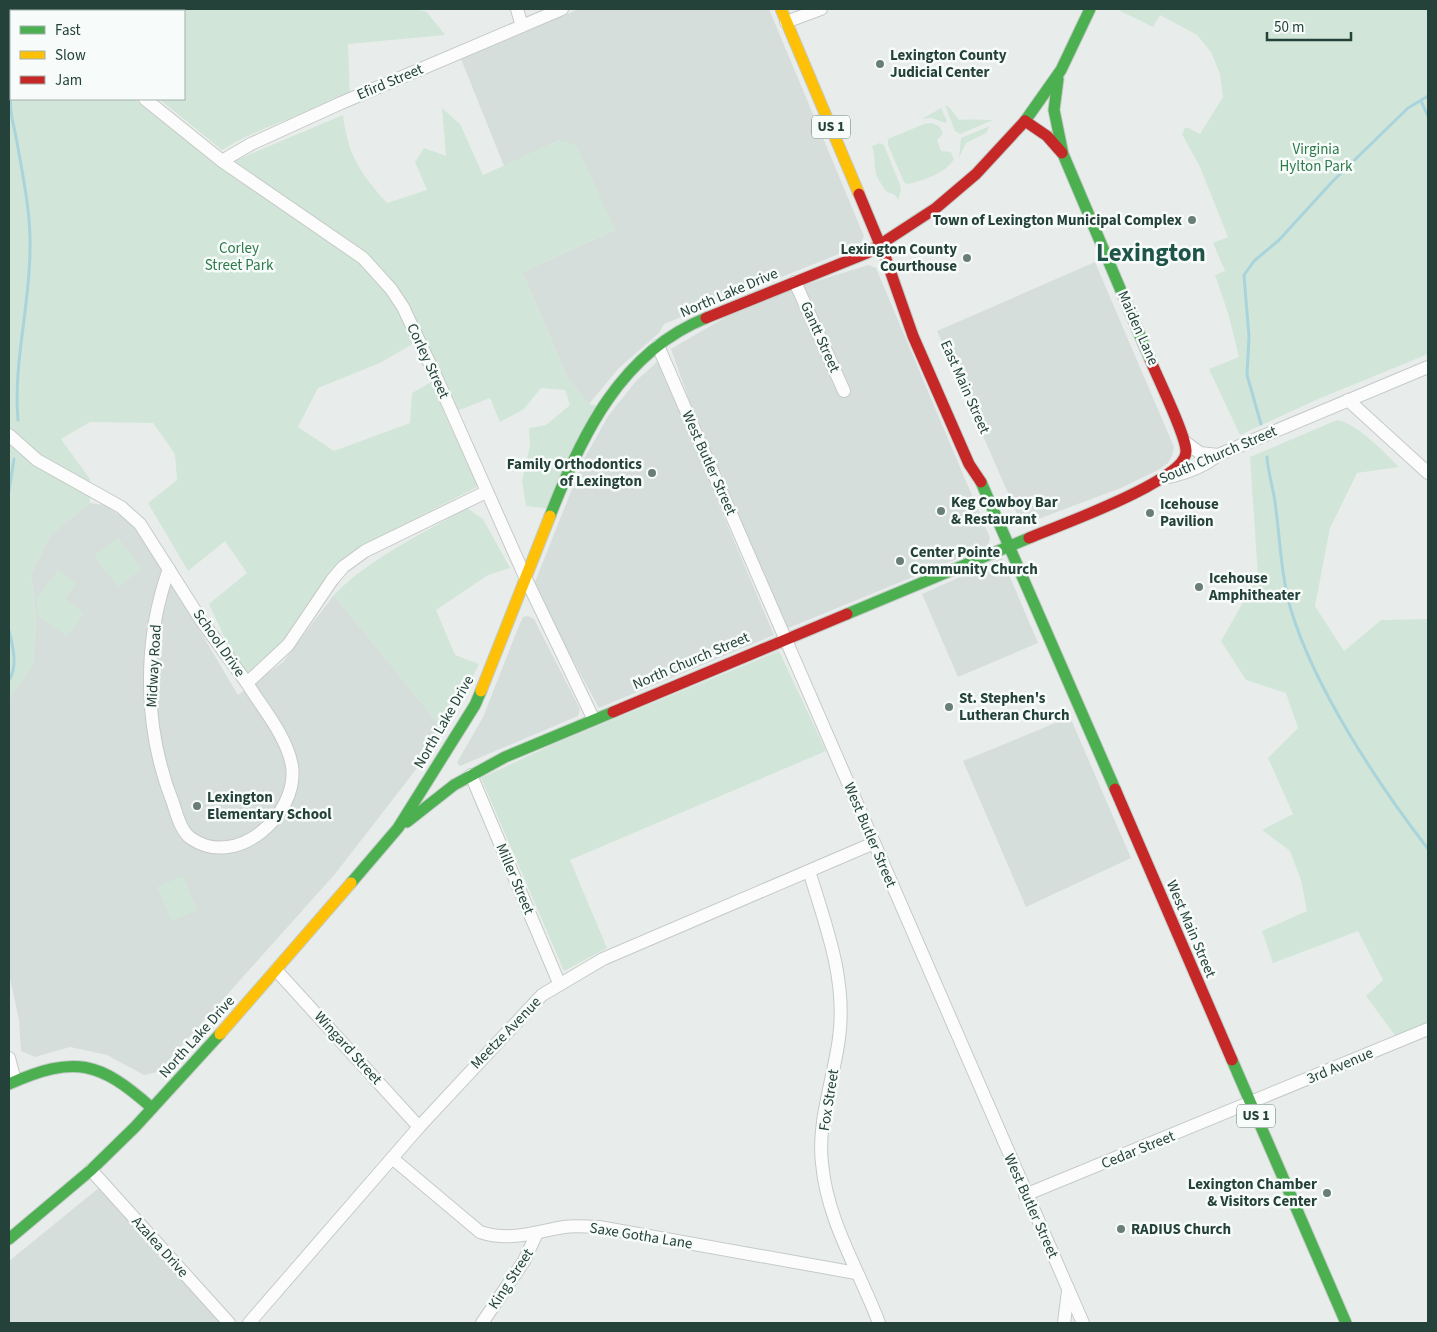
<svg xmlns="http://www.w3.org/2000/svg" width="1437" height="1332" viewBox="0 0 1437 1332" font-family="'Source Sans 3',sans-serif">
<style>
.built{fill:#d6dedb}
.green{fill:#d1e6d8}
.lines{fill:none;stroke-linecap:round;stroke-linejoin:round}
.stream{stroke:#a9d4db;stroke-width:3}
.street-casing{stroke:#c5cac8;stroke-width:14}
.fast-casing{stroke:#c3cbc8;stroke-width:13}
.slow-casing{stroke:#c3cbc8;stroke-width:13}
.jam-casing{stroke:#c3cbc8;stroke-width:13}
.street{stroke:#fcfcfc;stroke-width:12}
.fast{stroke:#4caf50;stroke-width:11}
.slow{stroke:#ffc107;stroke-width:11}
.jam{stroke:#c62828;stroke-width:11}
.poi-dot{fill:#697e78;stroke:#f7fbf9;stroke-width:2}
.labels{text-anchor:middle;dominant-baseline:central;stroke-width:5;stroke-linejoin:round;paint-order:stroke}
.shield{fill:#f7fbf9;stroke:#637a73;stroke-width:1}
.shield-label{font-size:14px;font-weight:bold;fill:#24423a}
.poi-label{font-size:15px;font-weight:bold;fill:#24423a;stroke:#f7fbf9;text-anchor:start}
.street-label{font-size:15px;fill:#24423a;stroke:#f7fbf9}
.park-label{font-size:15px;fill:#2d7a4b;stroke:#f7fbf9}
.town-label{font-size:25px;font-weight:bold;fill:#1f5548;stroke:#f7fbf9}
</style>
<rect width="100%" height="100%" fill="#e8edeb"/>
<g class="built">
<path d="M579 9H769L864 236 859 246 664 324 659 333 619 368 589 404 568 379 522 272 615 230 560 140 504 166 461 59Z"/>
<path d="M1095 262 1174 447 1172 456 1168 463 1158 470 1121 488 1022 525 937 331Z"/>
<path d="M868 265 876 268 990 538 989 543 986 547 786 629 722 474 714 462 700 431 671 349 729 315 788 290Z"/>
<path d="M658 361 774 635 599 708 533 587 583 461 608 416 637 380Z"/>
<path d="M90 503 105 505 129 522 153 552 238 695 283 662 334 595 445 732 335 874 158 1072 144 1075 107 1055 70 1047 35 1057 21 1051 19 1020 9 974V699L33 664 36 617 31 573 50 535Z"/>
<path d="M1002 558 1038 643 958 677 922 594Z"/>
<path d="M528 616 534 619 580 709 578 716 460 766 457 763 459 759 483 717 520 623 523 617Z"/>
<path d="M1070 717 1131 858 1026 907 963 761Z"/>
<path d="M100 1187 222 1323H9V1261Z"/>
</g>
<g class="green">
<path d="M35 9H407L426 11 445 35 348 44 350 96C308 113 261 126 222 150L159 99H184V11H28Z"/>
<path d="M1116 9H1428V354L1316 400 1240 435 1209 369 1239 357 1228 313 1215 275 1225 271 1213 243 1228 237 1200 167 1182 134 1185 128H1189L1200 134 1223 97 1220 74 1211 52 1197 35 1160 15 1153 27Z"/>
<path d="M9 64H11V99H134L248 187 305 225 344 247 389 290 416 342 380 363 318 388 298 427 334 451 410 423 412 393 433 381 446 417 479 486 362 546 297 629 244 680 209 604 247 573 225 541 188 571 148 503 177 480 175 454 153 423 90 422 61 439 90 479V503L50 535 31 573 36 617 33 664 9 699Z"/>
<path d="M945 105 950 108 959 120C971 119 981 120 993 120L960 134 955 131Z"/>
<path d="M442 108 460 124 483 175 560 140 577 146 615 230 522 272 568 379 589 404 602 407 552 509 526 506 522 481 530 445 529 428 546 425 570 405 565 390 541 388 524 409 500 422 490 398 457 411 393 288 234 161 343 115C348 156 361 174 387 203L427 190 415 162 424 148 446 156Z"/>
<path d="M941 108 947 121 945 123 932 118 922 119Z"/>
<path d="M924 124 932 123 940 127 943 134 937 140 941 151 951 152 954 159C946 173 923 181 907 184L904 182 888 145V139Z"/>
<path d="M990 126 986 133 966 143 959 158 961 138Z"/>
<path d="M880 143 884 145 900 185 901 190 898 200C895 192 891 195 886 191 884 189 879 180 877 177 873 166 876 157 872 146Z"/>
<path d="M1337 420C1357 423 1385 453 1399 467L1357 473 1330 528 1315 606 1344 651 1381 620 1428 619V1029L1399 1041 1366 996 1383 980 1358 931 1273 963 1262 931 1307 911 1301 880 1290 851 1262 830 1293 814 1268 758 1298 728 1286 693 1246 680 1221 641 1258 576 1250 457Z"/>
<path d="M467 508 483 519 510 568 488 575 436 610 455 655 479 664 445 732 334 595C371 557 422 534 467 508Z"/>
<path d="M118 538 142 569 118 587 94 556Z"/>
<path d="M58 570 76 583 65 599 84 613 67 636 38 616 37 598Z"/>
<path d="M779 651 826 751 570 860 607 948 564 971 481 778 556 743Z"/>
<path d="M183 876 197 910 172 921 157 887Z"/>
</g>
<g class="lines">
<g class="stream">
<path d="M9 74 11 77"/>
<path d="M11 90C9 112 13 121 17 142 23 178 31 212 30 249 30 306 13 363 18 420"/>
<path d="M1421 101 1428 116"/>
<path d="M1261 424 1247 375 1249 337 1244 275 1254 261 1279 240 1332 182 1408 108 1428 96"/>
<path d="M1267 457C1268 473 1273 487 1275 502 1280 538 1281 576 1291 610 1315 689 1378 784 1428 849"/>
<path d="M9 491 14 459"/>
<path d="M9 631C13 646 18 667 9 680"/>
</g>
<g class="street-casing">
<g id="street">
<path d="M517 9 522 26"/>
<path d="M9 10 11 9"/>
<path d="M786 22 821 9"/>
<path d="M9 56 11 57"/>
<path d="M145 99 222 161 363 258 391 289 403 307 437 379 526 579 593 718"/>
<path d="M222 161 251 144 341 103 562 9"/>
<path d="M795 282 844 391"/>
<path d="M658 346 1083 1323"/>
<path d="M1348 400 1428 473"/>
<path d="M9 435 37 460 121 507 140 524 201 620 247 683 288 645 332 580 343 567 365 551 486 492"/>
<path d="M1185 442 1200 453 1218 455"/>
<path d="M1169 477C1186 473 1204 467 1218 455L1428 367"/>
<path d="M169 569C142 644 144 730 173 803 177 815 181 832 192 839 237 869 299 814 292 766 287 736 262 708 247 683"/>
<path d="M471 775 559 983"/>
<path d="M809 871C826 926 847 980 839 1038 834 1078 817 1122 822 1163 827 1221 859 1270 879 1323"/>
<path d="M276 970 419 1127"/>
<path d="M9 1058 15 1081"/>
<path d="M392 1158 480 1232C510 1242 534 1232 564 1227 575 1225 588 1227 599 1227L856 1273"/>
<path d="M91 1170 229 1323"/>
<path d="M1025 1195 1428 1029"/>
<path d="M249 1323 419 1127 542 995 603 959 874 843"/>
<path d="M482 1323 524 1261 537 1233"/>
<path d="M1064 1323 1068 1291"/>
</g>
</g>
<g class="fast-casing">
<g id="fast">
<path d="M1058 79 1054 110 1063 154 1150 359"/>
<path d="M1025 121 1061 70 1090 9"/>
<path d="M981 482 1115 789"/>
<path d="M550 516C581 436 621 352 706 318"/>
<path d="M847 614 1029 538"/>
<path d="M407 822 454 785 505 757 613 712"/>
<path d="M351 883 398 828 475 705 481 691"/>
<path d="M1232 1060 1346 1323"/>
<path d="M9 1084C75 1055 99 1061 152 1108"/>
<path d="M9 1239 91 1170 135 1127 220 1034"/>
</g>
</g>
<g class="slow-casing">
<g id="slow">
<path d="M781 9 859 194"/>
<path d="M481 691 550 516"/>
<path d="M220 1034 351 883"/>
</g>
</g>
<g class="jam-casing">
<g id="jam">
<path d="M1025 121 1047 136 1062 153"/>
<path d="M859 194 886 259 913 336 969 464 981 482"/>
<path d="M706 318 867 253 936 208 976 174 1025 121"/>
<path d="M1029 538C1057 526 1185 481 1186 452 1187 437 1157 377 1150 359"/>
<path d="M613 712 847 614"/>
<path d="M1115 789 1232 1060"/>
</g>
</g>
<use href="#street" class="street"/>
<use href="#fast" class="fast"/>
<use href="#slow" class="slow"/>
<use href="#jam" class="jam"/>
</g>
<g class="poi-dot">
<circle cx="880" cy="64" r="5"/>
<circle cx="1192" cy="220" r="5"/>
<circle cx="967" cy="258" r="5"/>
<circle cx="652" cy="473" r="5"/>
<circle cx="941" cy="511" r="5"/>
<circle cx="1150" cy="513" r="5"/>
<circle cx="900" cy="561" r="5"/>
<circle cx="1199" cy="587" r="5"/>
<circle cx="949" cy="707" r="5"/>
<circle cx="197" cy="806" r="5"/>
<circle cx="1327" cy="1193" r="5"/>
<circle cx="1121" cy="1229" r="5"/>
</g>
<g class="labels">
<g class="shield">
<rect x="812" y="115.5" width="38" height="23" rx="4"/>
<rect x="1237" y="1104.5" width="38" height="23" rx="4"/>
</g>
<g class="shield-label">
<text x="831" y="127">US 1</text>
<text x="1256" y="1116">US 1</text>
</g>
<g class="poi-label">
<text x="890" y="55">Lexington County<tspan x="890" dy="17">Judicial Center</tspan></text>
<text x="1182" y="220" text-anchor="end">Town of Lexington Municipal Complex</text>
<text x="957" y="249" text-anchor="end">Lexington County<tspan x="957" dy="17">Courthouse</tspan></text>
<text x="642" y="464" text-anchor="end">Family Orthodontics<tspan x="642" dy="17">of Lexington</tspan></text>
<text x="951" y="502">Keg Cowboy Bar<tspan x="951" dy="17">&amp; Restaurant</tspan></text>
<text x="1160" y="504">Icehouse<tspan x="1160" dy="17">Pavilion</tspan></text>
<text x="910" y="552">Center Pointe<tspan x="910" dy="17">Community Church</tspan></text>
<text x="1209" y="578">Icehouse<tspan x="1209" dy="17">Amphitheater</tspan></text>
<text x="959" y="698">St. Stephen's<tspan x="959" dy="17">Lutheran Church</tspan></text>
<text x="207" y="797">Lexington<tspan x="207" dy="17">Elementary School</tspan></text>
<text x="1317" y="1184" text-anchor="end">Lexington Chamber<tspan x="1317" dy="17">&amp; Visitors Center</tspan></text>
<text x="1131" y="1229">RADIUS Church</text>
</g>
<g class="street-label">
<text transform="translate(390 82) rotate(-23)">Efird Street</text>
<text transform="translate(729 293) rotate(-23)">North Lake Drive</text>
<text transform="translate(1138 328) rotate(66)">Maiden Lane</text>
<text transform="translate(820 337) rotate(66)">Gantt Street</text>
<text transform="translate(428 361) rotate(65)">Corley Street</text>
<text transform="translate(965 387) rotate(66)">East Main Street</text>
<text transform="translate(1218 455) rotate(-23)">South Church Street</text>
<text transform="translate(709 463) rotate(66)">West Butler Street</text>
<text transform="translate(219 643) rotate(55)">School Drive</text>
<text transform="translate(691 661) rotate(-23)">North Church Street</text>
<text transform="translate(154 666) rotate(-87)">Midway Road</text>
<text transform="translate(444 722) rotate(-60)">North Lake Drive</text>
<text transform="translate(870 835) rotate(67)">West Butler Street</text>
<text transform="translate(515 879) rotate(67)">Miller Street</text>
<text transform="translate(1191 929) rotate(67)">West Main Street</text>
<text transform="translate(506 1033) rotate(-46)">Meetze Avenue</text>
<text transform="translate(197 1037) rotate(-48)">North Lake Drive</text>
<text transform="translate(348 1048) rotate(48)">Wingard Street</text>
<text transform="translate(1340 1066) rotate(-23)">3rd Avenue</text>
<text transform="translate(829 1100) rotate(-81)">Fox Street</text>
<text transform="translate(1138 1150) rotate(-22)">Cedar Street</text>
<text transform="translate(1031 1206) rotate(66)">West Butler Street</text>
<text transform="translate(641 1236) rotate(9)">Saxe Gotha Lane</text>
<text transform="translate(160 1247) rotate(48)">Azalea Drive</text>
<text transform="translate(511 1279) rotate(-57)">King Street</text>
</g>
<g class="park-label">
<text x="1316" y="149">Virginia<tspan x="1316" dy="17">Hylton Park</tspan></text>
<text x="239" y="248">Corley<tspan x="239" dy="17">Street Park</tspan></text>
</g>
<g class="town-label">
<text x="1151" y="253">Lexington</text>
</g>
</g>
<rect width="1437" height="1332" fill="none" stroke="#24423a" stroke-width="20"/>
<rect x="10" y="10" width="175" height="90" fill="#f7fbf9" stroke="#a3b1ad"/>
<rect x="20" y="26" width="25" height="8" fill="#4caf50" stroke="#a3b1ad"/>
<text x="55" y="35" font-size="15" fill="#24423a">Fast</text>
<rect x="20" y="51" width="25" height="8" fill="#ffc107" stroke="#a3b1ad"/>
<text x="55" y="60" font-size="15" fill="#24423a">Slow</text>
<rect x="20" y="76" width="25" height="8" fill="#c62828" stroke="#a3b1ad"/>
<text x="55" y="85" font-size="15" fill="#24423a">Jam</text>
<path d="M1267 32v8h84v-8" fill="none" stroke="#24423a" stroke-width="2.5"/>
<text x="1274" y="32" font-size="15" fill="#24423a" stroke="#f7fbf9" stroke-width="4" paint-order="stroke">50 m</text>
</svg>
